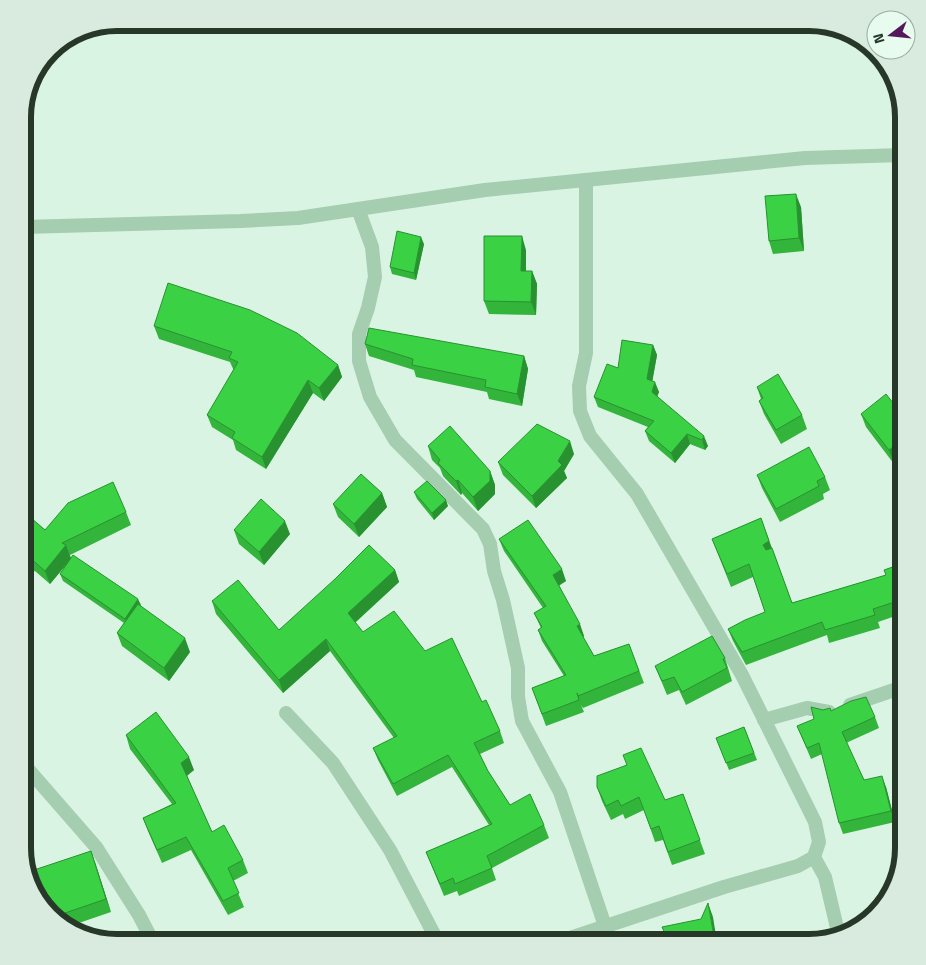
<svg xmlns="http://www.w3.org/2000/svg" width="926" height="965" viewBox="0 0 926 965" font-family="'Titillium Web',sans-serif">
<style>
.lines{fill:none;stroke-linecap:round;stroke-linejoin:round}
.minor{stroke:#a5cdb0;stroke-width:14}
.wall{fill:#33b43a}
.shaded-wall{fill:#299230}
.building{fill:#3bd144;stroke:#299230}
.rim{fill:none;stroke:#273829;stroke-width:6}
</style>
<rect width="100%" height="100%" fill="#daf4e3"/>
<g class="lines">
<g class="minor">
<path d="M358 209 372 247 375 277 368 308 359 334V361L370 397 395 440 483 529 490 544 494 571 503 600 518 668V697L522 721 560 792 605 926"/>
<path d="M23 227 240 221 298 218 485 190 805 158 903 155"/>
<path d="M850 705 903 687"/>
<path d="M286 713 333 763 390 850 438 942"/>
<path d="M764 720 807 708 829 712"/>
<path d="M23 766 28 769 96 847 139 915 153 942"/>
<path d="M814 857 825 877 838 932"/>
<path d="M558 942 724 887 798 866 814 857 819 842 815 822 742 675 637 494 590 436 580 411 579 386 586 353V180"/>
</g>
</g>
<g class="wall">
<path d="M801 207 804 251 773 254 769 241Z"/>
<path d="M424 244 416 280 392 274 390 267Z"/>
<path d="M526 250V271H532L537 284 536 315 489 314 484 301Z"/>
<path d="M154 326 338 365 342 377 324 401 313 393 266 469 236 450 233 440 212 427 207 415 234 371 230 362 159 339Z"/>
<path d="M365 344 524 356 528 369 522 406 489 399 487 392 416 377 414 370 369 356Z"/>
<path d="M653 345 657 355 652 381 659 392 657 396 708 446 705 450 690 444 675 463 649 441 645 431 648 427 598 407 594 397 618 368Z"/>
<path d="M757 387 802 415 807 429 781 444 764 414 759 401 761 399Z"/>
<path d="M861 414 904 417V456L894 464 866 427Z"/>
<path d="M428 446 490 471 495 485V494L478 511 462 493 461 495 443 476 440 468 432 460Z"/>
<path d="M574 454 564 471 567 478 536 508 503 475 498 462Z"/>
<path d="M757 475 825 477 830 490 823 494 824 499 780 522 762 488Z"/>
<path d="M414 492 448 506 434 520 417 499Z"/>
<path d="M382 493 387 507 359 537 338 517 333 504Z"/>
<path d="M23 511 45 530 126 512 131 525 70 555 71 558 141 606 190 652 169 681 122 646 117 633 124 623 63 581 60 574 69 561 50 584 35 571 23 577Z"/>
<path d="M761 518 792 603 886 575 904 563V613L878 622 880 628 829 643 827 635 746 665 733 641 728 629 765 612 753 577 731 587 712 539Z"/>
<path d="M234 530 290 534 264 565 239 544Z"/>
<path d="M499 539 566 581 559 585 584 636 583 637 594 656 629 644 644 683 583 708 581 705 584 712 546 726 532 688 564 676 542 641 538 630 541 628 534 613 543 608 504 551Z"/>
<path d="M395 570 399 582 355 623 363 632 425 651 482 702 500 731 504 743 480 754 488 771 510 805 544 825 549 838 492 868 496 880 459 896 457 891 444 896 426 852 489 825 452 767 397 796 378 760 373 748 394 738 330 651 283 693 216 614 212 601 279 630Z"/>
<path d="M725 658 732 681 686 705 679 690 667 695 655 666Z"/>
<path d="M875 717 879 728 846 743 864 780 886 787 895 822 843 834 839 823 822 754 811 759 797 726Z"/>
<path d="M744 727 757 760 729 770 716 738Z"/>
<path d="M126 735 194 770 187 776 212 832 243 860 248 873 233 881 244 907 228 915 191 850 162 863 148 831 143 818 172 804 130 749Z"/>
<path d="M597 787 665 800 683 794 705 854 672 865 663 840 655 842 644 810 625 819 623 814 611 820 602 801Z"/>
<path d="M91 851 111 912 70 926 71 929 46 910Z"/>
</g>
<g class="shaded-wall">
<path d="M796 194 801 207 804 251 799 238Z"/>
<path d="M522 236 526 250V284L521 271Z"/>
<path d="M421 237 424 244 416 280 414 273Z"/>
<path d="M532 271 537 284 536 315 531 302Z"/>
<path d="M653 345 657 355 651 389 647 379Z"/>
<path d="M524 356 528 369 522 406 517 394Z"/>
<path d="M338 365 342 377 324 401 319 388Z"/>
<path d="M308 380 313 393 266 469 262 457Z"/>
<path d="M655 382 659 392 655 402 652 392Z"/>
<path d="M687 434 690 444 675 463 671 453Z"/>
<path d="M704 436 708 446 705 450 702 440Z"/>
<path d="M904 439V456L894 464 889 450Z"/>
<path d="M570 441 574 454 564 471 567 478 536 508 532 496 558 461Z"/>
<path d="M490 471 495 485V494L478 511 473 497Z"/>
<path d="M458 480 462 493 461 495 456 481Z"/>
<path d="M382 493 387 507 359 537 354 524Z"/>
<path d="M446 500 448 506 434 520 432 513Z"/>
<path d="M285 521 290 534 264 565 259 552Z"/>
<path d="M769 541 796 615 768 558 763 545Z"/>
<path d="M66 545 71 559 50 584 45 571Z"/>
<path d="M562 569 566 581 557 587 553 575Z"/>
<path d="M395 570 399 582 352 625 348 613Z"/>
<path d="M138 599 141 605 127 626 125 619Z"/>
<path d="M580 624 584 636 581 638 577 626Z"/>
<path d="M185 638 190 652 169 681 164 668Z"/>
<path d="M326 639 330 651 283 693 279 680Z"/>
<path d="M189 757 194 770 186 776 181 763Z"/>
<path d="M882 776 886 787 895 822 891 811Z"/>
<path d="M24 800 28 812 23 817V801Z"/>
<path d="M91 851 96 865 111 912 106 899Z"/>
<path d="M708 903 713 917 717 942H715Z"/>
</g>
<g class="building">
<path d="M796 194 799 238 769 241 765 196Z"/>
<path d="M397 231 421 237 414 273 390 267Z"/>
<path d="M484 236H522L521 271H532L531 302 484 301Z"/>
<path d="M168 283 250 310 297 333 338 365 319 388 308 380 262 457 232 438 235 432 207 415 238 362 229 358 232 352 154 326Z"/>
<path d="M369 328 524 356 517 394 485 387 486 380 412 365 413 359 365 344Z"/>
<path d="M622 340 653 345 647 379 655 382 652 392 704 436 702 440 687 434 671 453 645 431 654 421 594 397 607 364 618 368Z"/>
<path d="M778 374 802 415 776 430 759 401 763 398 757 387Z"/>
<path d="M886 394 904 417V439L889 450 861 414Z"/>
<path d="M537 424 570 441 558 461 562 465 532 496 498 462Z"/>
<path d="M450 426 490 471V481L473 497 458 480 456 481 438 463 440 460 428 446Z"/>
<path d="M809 447 825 477 817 481 819 486 776 509 757 475Z"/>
<path d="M361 474 382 493 354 524 333 504Z"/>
<path d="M427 481 446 500 432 513 414 492Z"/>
<path d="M113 482 126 512 62 543 66 545 45 571 30 558 23 561V556L27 551 23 548V511L45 530 68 503Z"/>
<path d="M261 499 285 521 259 552 234 530Z"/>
<path d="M761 518 769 541 763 545 766 550 772 548 792 603 886 575 884 570 904 563V599L873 609 875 615 825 630 822 622 742 652 728 629 745 620 765 612 749 564 727 574 712 539Z"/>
<path d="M528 520 562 569 553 575 580 624 577 626 594 656 629 644 639 671 578 696 577 693 579 700 542 714 532 688 566 675 538 630 542 627 534 613 546 606 499 539Z"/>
<path d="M369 545 395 570 348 613 363 632 394 611 425 651 452 638 482 702 486 700 500 731 474 743 488 771 510 805 530 794 544 825 487 856 492 868 455 884 453 878 440 884 426 852 492 824 448 755 393 784 373 748 397 736 326 639 279 680 212 601 238 580 279 630 335 579Z"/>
<path d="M73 555 138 599 125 619 60 574Z"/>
<path d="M138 604 185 638 164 668 117 633Z"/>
<path d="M712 636 725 658 723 659 727 668 682 692 674 677 662 681 655 666Z"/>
<path d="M866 697 875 717 842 732 864 780 882 776 891 811 839 823 819 743 807 748 797 726 814 719 811 707 823 710 830 708 831 711 851 701Z"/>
<path d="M156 712 189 757 181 763 212 832 224 825 243 860 228 868 239 893 223 901 186 837 157 850 143 818 176 803 126 735Z"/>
<path d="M744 727 754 753 726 763 716 738Z"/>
<path d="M641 748 665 800 683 794 700 840 668 852 659 826 651 829 639 797 621 806 618 800 606 806 597 787V776L627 765 623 755Z"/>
<path d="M91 851 106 899 65 913 67 920 61 922 46 910 31 871Z"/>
<path d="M708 903 715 942H669L662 927 701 919Z"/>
</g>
<path d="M0 0H926V965H0ZM117 31H809A86 86 0 0 1 895 117V848A86 86 0 0 1 809 934H117A86 86 0 0 1 31 848V117A86 86 0 0 1 117 31Z" fill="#d8ebde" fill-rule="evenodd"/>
<path class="rim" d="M117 31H809A86 86 0 0 1 895 117V848A86 86 0 0 1 809 934H117A86 86 0 0 1 31 848V117A86 86 0 0 1 117 31Z"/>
<g transform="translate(891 35) rotate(254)"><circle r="24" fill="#e7fbee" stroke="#9aad9f"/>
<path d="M0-4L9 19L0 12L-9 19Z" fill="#56185d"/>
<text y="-8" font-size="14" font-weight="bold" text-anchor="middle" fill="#273829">N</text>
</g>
</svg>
